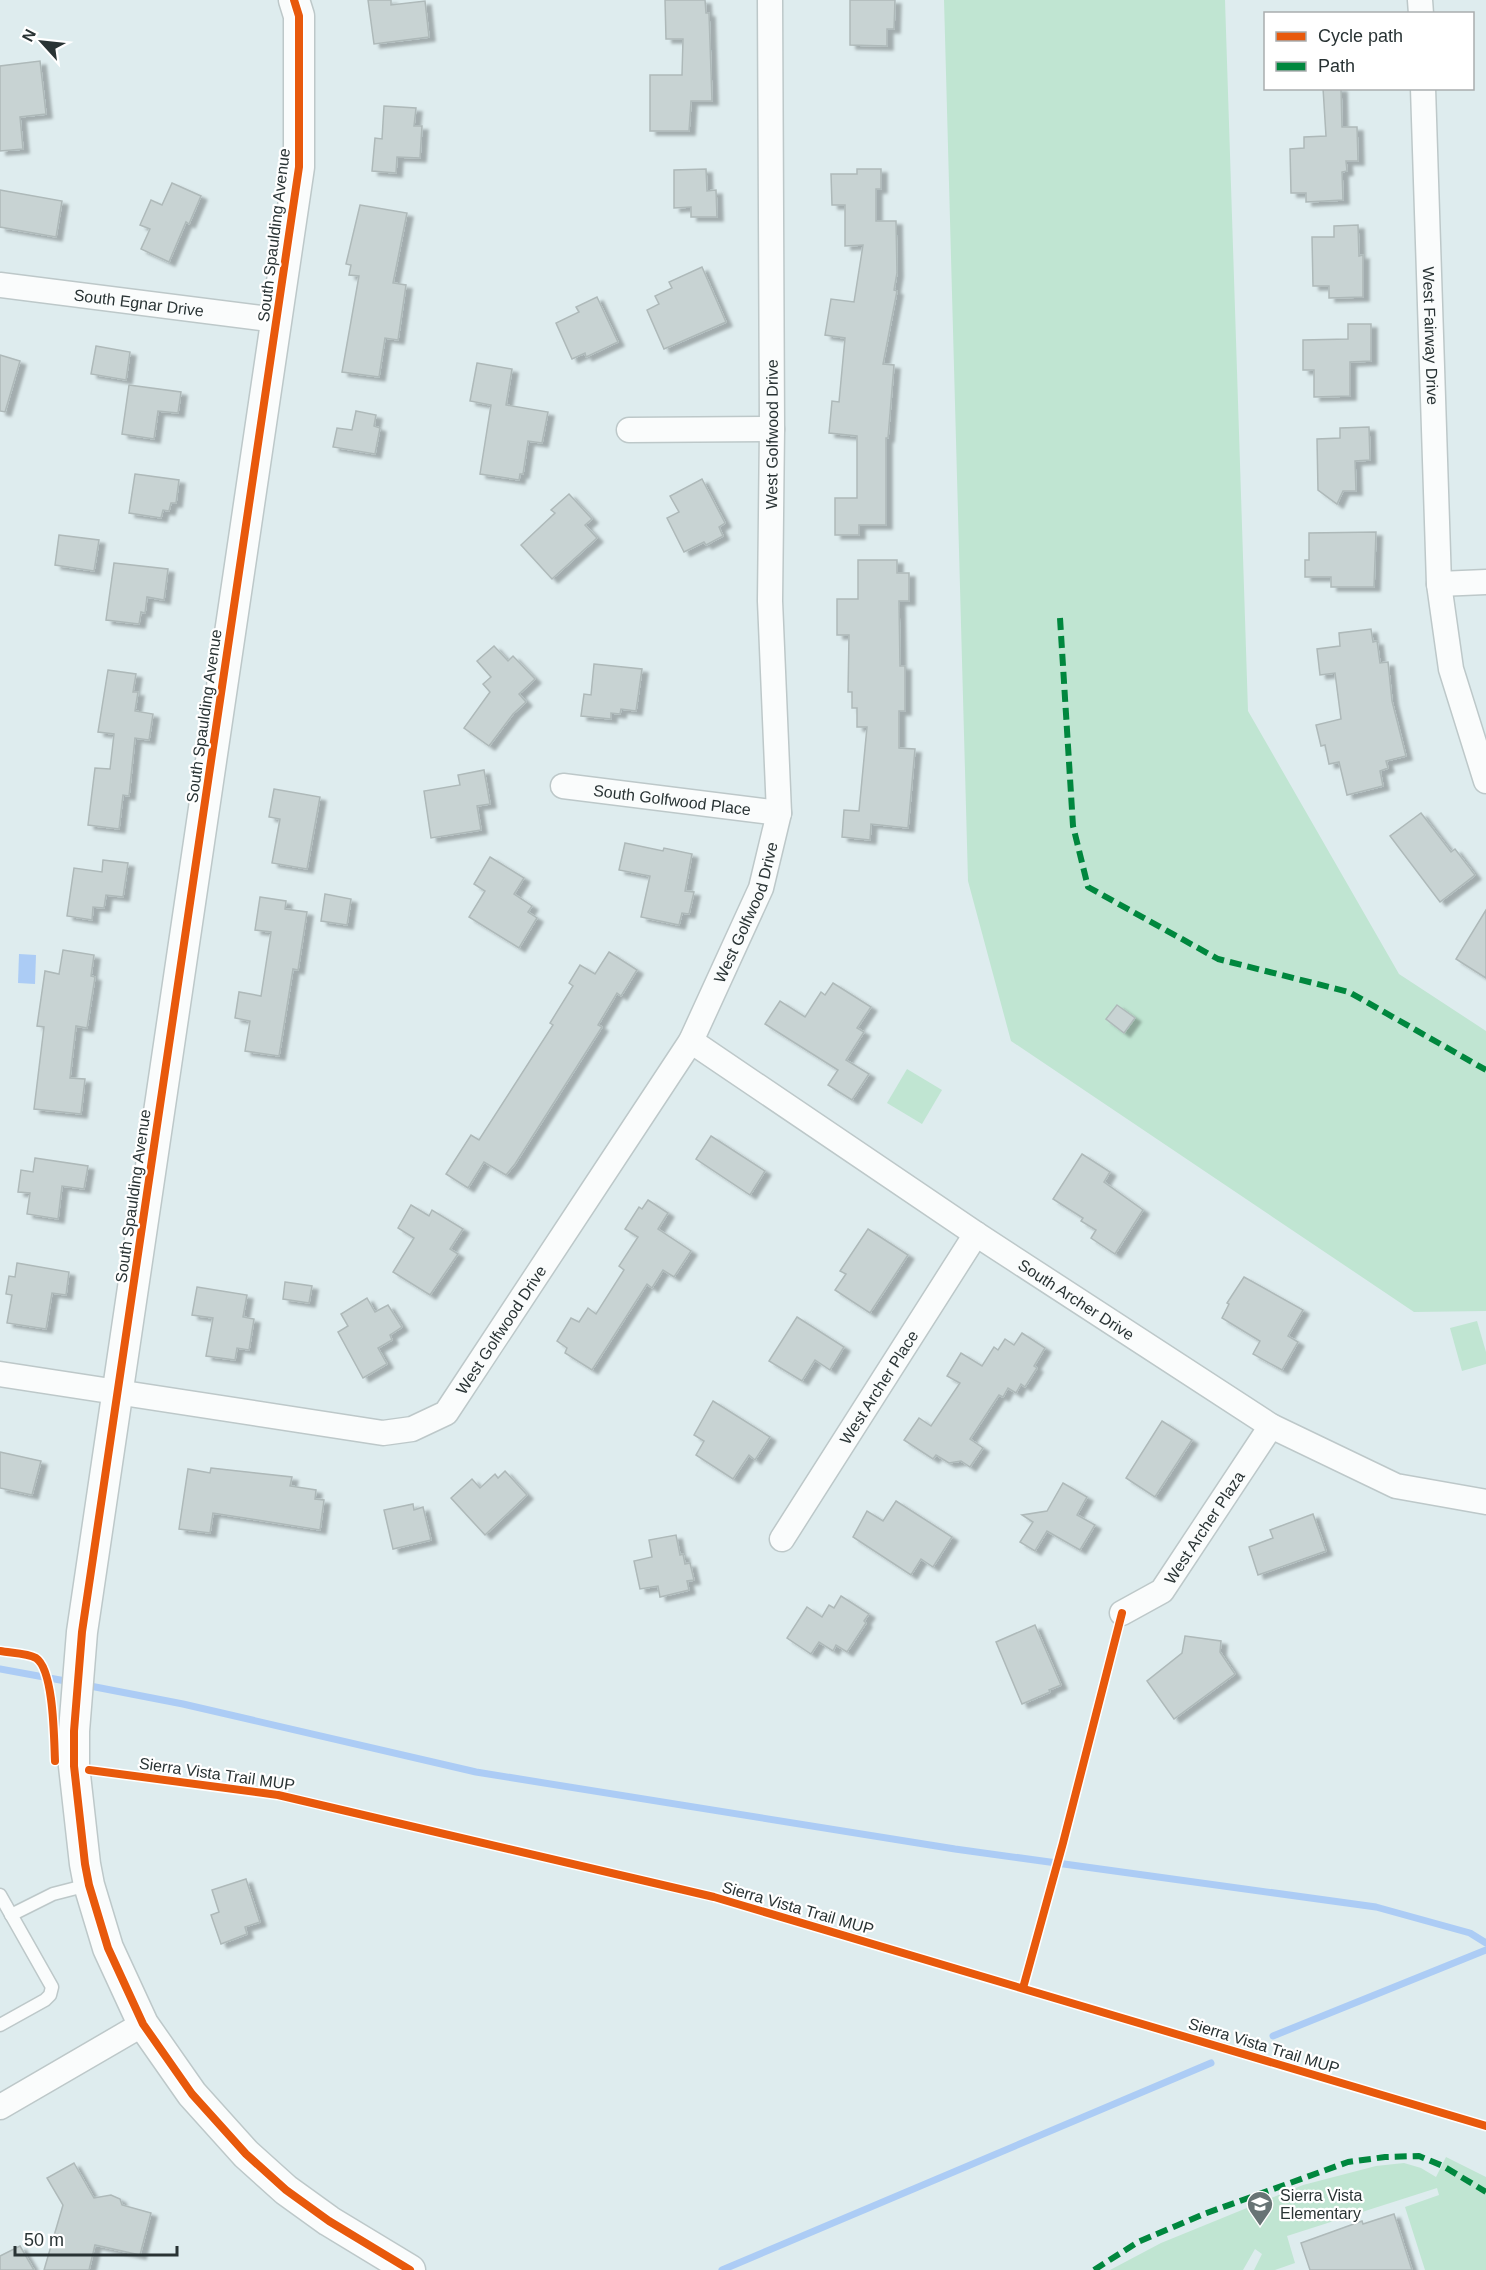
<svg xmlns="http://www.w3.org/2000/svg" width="1486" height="2270" viewBox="0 0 1486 2270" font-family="Arial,sans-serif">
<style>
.green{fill:#c0e5d2}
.water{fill:#acccf5}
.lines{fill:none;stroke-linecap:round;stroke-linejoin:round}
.stream{stroke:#acccf5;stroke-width:7}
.building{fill:#c8d3d3;stroke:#aeb9b9;stroke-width:1.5;filter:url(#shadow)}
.service-casing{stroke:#bdc8c9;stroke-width:15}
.minor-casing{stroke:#bdc8c9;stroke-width:27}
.tertiary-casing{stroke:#bdc8c9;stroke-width:33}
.service{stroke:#fafcfc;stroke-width:12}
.minor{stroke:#fafcfc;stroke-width:24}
.tertiary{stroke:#fafcfc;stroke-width:30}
.quiet{stroke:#00873e;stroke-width:6;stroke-dasharray:12 6;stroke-linecap:butt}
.cycleway-casing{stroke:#fff;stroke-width:11}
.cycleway{stroke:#e8590c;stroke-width:8}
.labels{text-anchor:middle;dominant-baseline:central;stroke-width:4.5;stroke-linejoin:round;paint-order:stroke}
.street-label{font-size:16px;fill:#293334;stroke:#fff}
.poi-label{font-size:16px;fill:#293334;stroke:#fff;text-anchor:start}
</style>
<defs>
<filter id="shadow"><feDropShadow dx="6" dy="4" stdDeviation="1.5" flood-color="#0004"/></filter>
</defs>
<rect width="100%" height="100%" fill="#deecee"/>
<g class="green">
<path d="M944 0H1225L1248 711 1399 974 1486 1031V1311L1414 1312 1011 1041 968 881Z"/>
<path d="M907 1069 942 1090 922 1124 887 1103Z"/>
<path d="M1477 1321 1486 1352V1364L1462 1371 1450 1328Z"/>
<path d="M1446 2157 1486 2177V2270H1425L1405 2207 1439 2195 1437 2188 1287 2236 1295 2263 1275 2270H1254L1262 2254 1255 2249 1243 2270H1110L1161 2243 1303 2185 1376 2166 1404 2163 1421 2168 1436 2177Z"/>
</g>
<path class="water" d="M19 954 36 955 35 984 18 983Z"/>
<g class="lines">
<g class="stream">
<path d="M0 1669 71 1682"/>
<path d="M85 1685 183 1704 476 1772 955 1849 1376 1907 1470 1933 1486 1943"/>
<path d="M1273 2036 1486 1950"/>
<path d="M722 2270 1211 2063"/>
</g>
</g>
<g class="building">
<path d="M368 0H391V5L425 1 429 37 374 44Z"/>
<path d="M665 0H705L706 13H709L712 101H691L689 131H650V75H682L683 39H666Z"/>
<path d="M850 0H895L894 29H887V46L850 45Z"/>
<path d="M40 61 46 114 20 117 23 149 0 151V66Z"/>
<path d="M1323 88H1341L1342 127H1357L1358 161H1346L1347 171 1342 172 1343 200 1306 202V193H1291L1290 149 1304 148V137L1326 136Z"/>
<path d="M384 106 416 108 414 126H422L420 158 397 157 396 173 372 171 375 138 382 139Z"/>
<path d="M706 169 707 191 716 190 717 217H691V207L674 208V170Z"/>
<path d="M857 169H881V189H876V221H896L897 273 894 290 897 291 883 364 894 365 888 438H886V525H859V535H835V498H857V436L829 433 832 401 839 402 845 338 825 335 831 299 854 302 863 245 845 246V205H832L831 174H857Z"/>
<path d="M172 183 201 196 189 224 186 222 169 262 141 249 150 229 140 225 151 200 162 205Z"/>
<path d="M0 190 62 201 56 237 0 227Z"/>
<path d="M360 205 407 213 393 283 406 285 398 340 385 338 379 377 342 372 359 276 349 275 351 265 346 264Z"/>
<path d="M1358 225 1359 256 1363 255V297L1329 298V286H1313L1312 237H1334V226Z"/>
<path d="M702 267 726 322 664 349 647 310 659 304 655 296 672 288 669 282Z"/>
<path d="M597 297 618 342 586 357 585 353 572 359 556 323 579 312 576 307Z"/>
<path d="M1348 324H1371V361L1350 362V396L1314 397V370H1303V340L1348 339Z"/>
<path d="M96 346 130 352 126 380 91 374Z"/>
<path d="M0 355 20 361 5 412 0 411Z"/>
<path d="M477 363 512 369 506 405 548 412 542 443 528 441 523 474H520L519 480 480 474 491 405 470 401Z"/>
<path d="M129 385 181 392 178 413 158 411 154 439 122 434Z"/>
<path d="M356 411 376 415 374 426 380 428 375 454 333 447 337 428 352 430Z"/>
<path d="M1369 427 1370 460 1355 461 1356 491H1343L1337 504 1318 490 1317 439 1340 438V428Z"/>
<path d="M135 474 179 480 176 503H171L169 511 163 510 161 518 129 513Z"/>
<path d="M702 479 725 523 719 527 723 536 706 545 704 542 684 552 667 518 679 512 670 496Z"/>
<path d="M569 494 592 519 585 525 597 538 552 579 521 545 555 513 551 510Z"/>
<path d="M1376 532 1374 587H1331V577H1305V560H1309V533Z"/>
<path d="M59 535 99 540 94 571 55 565Z"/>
<path d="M858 560H897V573H909V601H899L900 666H905V711H899V748L915 749 908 828 871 824 870 840 842 837 844 810 859 811 867 727H857V708H852V692H848L849 635H837V599H858Z"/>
<path d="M114 563 168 569 164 600 147 597 145 613 141 612 139 624 106 620Z"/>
<path d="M1371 629 1373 642 1377 641 1380 663 1388 662 1392 701 1406 756 1386 761 1388 768 1380 771 1383 786 1347 795 1339 762 1329 764 1325 745 1321 746 1316 725 1341 719 1335 673 1320 675 1317 649 1340 646 1339 633Z"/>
<path d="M494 646 508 661 513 656 535 679 519 694 526 702 513 714 489 746 464 728 490 692 483 684 491 677 477 661Z"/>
<path d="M594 664 642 669 636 711 621 709 620 714 611 713V719L581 716 584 694 591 695Z"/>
<path d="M108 670 136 674 133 692H138L135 711 153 714 149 740 135 738 129 796 123 795 119 829 88 825 95 768 110 769 114 734 98 732Z"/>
<path d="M484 770 490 804 477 806 481 830 431 838 424 791 460 785 458 775Z"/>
<path d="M274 789 320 797 307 869 272 863 280 819 269 817Z"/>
<path d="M1421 813 1451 852 1455 849 1475 875 1440 902 1390 836Z"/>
<path d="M625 843 663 851 664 848 692 854 685 891 694 892 689 914 682 913 679 925 641 917 650 876 619 870Z"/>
<path d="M490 857 524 878 514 894 532 906 528 912 537 918 519 948 469 917 485 891 474 884Z"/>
<path d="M103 860 128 863 123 897 106 895 104 908 93 907 92 920 67 916 74 868 102 872Z"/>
<path d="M325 894 351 899 347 925 321 921Z"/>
<path d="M260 897 286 901 285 909 307 912 298 970 293 969 279 1056 245 1051 250 1021 235 1018 239 992 261 996 271 932 255 930Z"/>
<path d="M1486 910V978L1456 959Z"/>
<path d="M63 950 94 955 91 976 95 977 87 1028 76 1026 70 1078 85 1079 81 1114 34 1109 44 1027 37 1026 45 971 59 974Z"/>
<path d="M609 952 637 970 621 996 617 993 598 1025 602 1027 515 1164 506 1175 484 1162 468 1188 446 1174 471 1135 479 1140 553 1025 550 1023 573 986 569 983 580 965 595 974Z"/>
<path d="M833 983 871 1007 857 1028 864 1032 846 1060 869 1074 852 1100 828 1085 838 1070 765 1024 780 1001 805 1017 821 992 825 995Z"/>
<path d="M1117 1005 1135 1018 1124 1033 1106 1019Z"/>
<path d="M711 1136 765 1171 750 1195 696 1159Z"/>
<path d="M1082 1154 1110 1172 1104 1182 1143 1210 1115 1254 1091 1238 1096 1230 1081 1221 1083 1218 1053 1199Z"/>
<path d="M35 1158 88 1166 84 1189 62 1186 58 1219 27 1214 30 1193 18 1192 21 1170 33 1172Z"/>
<path d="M648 1200 668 1213 658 1229 691 1251 674 1277 663 1270 652 1288 647 1284 592 1370 565 1353 567 1348 557 1341 571 1318 579 1322 588 1308 596 1314 624 1270 619 1266 638 1237 625 1229 639 1207 642 1209Z"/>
<path d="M411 1205 429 1216 432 1210 463 1229 450 1249 458 1254 430 1295 393 1272 414 1238 398 1228Z"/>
<path d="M868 1229 908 1255 870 1313 835 1290 846 1274 840 1271Z"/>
<path d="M17 1263 69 1272 66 1295 52 1293 46 1329 7 1323 12 1295 6 1294 9 1276 15 1277Z"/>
<path d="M1244 1277 1303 1310 1288 1336 1298 1342 1282 1370 1253 1354 1260 1341 1222 1318 1229 1304 1227 1303Z"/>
<path d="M285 1282 312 1286 309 1303 283 1299Z"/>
<path d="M197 1287 247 1295 243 1317 254 1319 249 1350 237 1348 235 1360 206 1356 213 1318 192 1315Z"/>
<path d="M367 1298 375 1312 388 1305 402 1327 390 1335 392 1340 378 1348 387 1364 363 1378 338 1332 348 1326 341 1314Z"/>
<path d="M797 1317 844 1347 830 1370 815 1360 802 1381 769 1361Z"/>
<path d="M1022 1333 1045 1348 1034 1366 1037 1368 1025 1387 1021 1384 1016 1393 1008 1388 1003 1397 999 1395 970 1439 983 1448 970 1467 961 1461 949 1463 936 1455 933 1459 904 1440 919 1418 931 1426 960 1383 947 1376 961 1353 982 1366 994 1347 998 1350 1005 1339 1014 1345Z"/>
<path d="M713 1401 770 1437 755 1460 749 1455 733 1479 696 1455 704 1441 694 1435Z"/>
<path d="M1162 1421 1192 1440 1155 1497 1126 1478Z"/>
<path d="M0 1452 41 1461 32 1495 0 1488Z"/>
<path d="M211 1468 292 1477 290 1486 316 1490 315 1499 324 1500 320 1530 213 1513 210 1533 179 1529 188 1469 210 1473Z"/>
<path d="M505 1471 527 1495 485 1535 451 1498 472 1479 480 1488 495 1474 498 1478Z"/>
<path d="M1063 1483 1087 1497 1077 1515 1095 1525 1080 1550 1047 1531 1035 1551 1020 1542 1033 1522 1022 1515 1047 1511Z"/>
<path d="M896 1501 952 1537 933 1567 921 1559 911 1575 853 1537 867 1511 883 1521Z"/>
<path d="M413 1504 414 1510 423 1507 431 1540 393 1549 384 1510Z"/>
<path d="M1313 1514 1326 1551 1258 1575 1249 1547 1273 1538 1270 1530Z"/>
<path d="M676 1535 680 1555 683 1554 685 1564 690 1563 694 1580 687 1581 689 1590 660 1597 658 1586 640 1589 634 1561 652 1557 649 1540Z"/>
<path d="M841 1596 869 1614 864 1621 866 1623 847 1652 836 1645 833 1651 819 1642 811 1654 787 1638 807 1607 822 1617 829 1605 834 1608Z"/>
<path d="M1035 1625 1061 1685 1049 1690 1050 1692 1022 1704 996 1642Z"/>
<path d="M1185 1636 1221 1641 1220 1652 1235 1674 1174 1719 1147 1681 1182 1653Z"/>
<path d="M246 1879 260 1922 245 1927 247 1934 221 1944 211 1915 219 1912 212 1890Z"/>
<path d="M74 2163 94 2198 111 2195 120 2199 122 2205 151 2213 140 2255 95 2245 89 2270H44L63 2205 47 2178Z"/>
<path d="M1394 2214 1412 2270H1310L1301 2243 1362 2221 1363 2224Z"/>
<path d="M20 2246 34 2270H0V2256Z"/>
</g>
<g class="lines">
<g class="service-casing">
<g id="service">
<path d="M0 1895 52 1987 50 1995 45 2000 0 2025"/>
<path d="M11 1915 53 1894 88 1885"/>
</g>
</g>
<g class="minor-casing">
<g id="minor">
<path d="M1420 0 1421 14"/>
<path id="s1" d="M1423 88 1439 584 1451 669 1486 781"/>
<path id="s2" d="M0 285 277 320"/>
<path d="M629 430 772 429"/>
<path d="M1439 584 1486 582"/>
<path id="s3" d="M563 786 779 813"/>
<path id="s4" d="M691 1041 976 1234 1271 1426 1396 1486 1486 1502"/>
<path id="s5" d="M0 1374 383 1433 412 1429 446 1413 691 1041 761 888 779 813 770 601 772 429 770 0"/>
<path id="s6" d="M782 1539 976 1234"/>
<path id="s7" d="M1122 1613 1162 1591 1271 1426"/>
<path d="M0 2107 143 2024"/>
</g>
</g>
<g class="tertiary-casing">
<path id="tertiary" d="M294 0 299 16V167L82 1632 74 1731V1766L85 1864 89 1885 108 1948 143 2024 192 2094 246 2154 286 2190 329 2221 410 2270"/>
</g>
<use href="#service" class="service"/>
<use href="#minor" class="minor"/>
<use href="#tertiary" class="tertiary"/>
<g class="quiet">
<path d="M1060 618 1073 826 1088 887 1218 959 1349 992 1486 1070"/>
<path d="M1094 2270 1138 2242 1204 2214 1348 2162 1385 2157 1419 2156 1443 2166 1486 2192"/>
</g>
<g class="cycleway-casing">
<g id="cycleway">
<path d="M294 0 299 16V167L82 1632 74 1731V1766L85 1864 89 1885 108 1948 143 2024 192 2094 246 2154 286 2190 329 2221 410 2270"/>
<path d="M0 1651C11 1653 27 1653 36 1658 54 1670 54 1740 55 1761"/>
<path d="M89 1770 278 1795 714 1897 1486 2126"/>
<path d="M1023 1988 1063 1843 1122 1613"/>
</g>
</g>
<use href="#cycleway" class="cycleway"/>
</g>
<defs>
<g id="school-pin" transform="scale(1.35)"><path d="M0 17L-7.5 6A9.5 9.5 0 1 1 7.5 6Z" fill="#687475" stroke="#fff"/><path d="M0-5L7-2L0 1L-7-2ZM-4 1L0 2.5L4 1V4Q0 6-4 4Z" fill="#fff"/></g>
</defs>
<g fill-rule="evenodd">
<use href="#school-pin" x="1260" y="2204"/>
</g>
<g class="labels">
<g class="street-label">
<text transform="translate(274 235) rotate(-83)">South Spaulding Avenue</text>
<text stroke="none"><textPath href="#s2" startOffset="140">South Egnar Drive</textPath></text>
<text stroke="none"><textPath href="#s1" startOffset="248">West Fairway Drive</textPath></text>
<text stroke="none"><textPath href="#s5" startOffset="1524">West Golfwood Drive</textPath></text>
<text transform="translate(204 716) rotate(-82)">South Spaulding Avenue</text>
<text stroke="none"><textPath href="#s3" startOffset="110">South Golfwood Place</textPath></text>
<text stroke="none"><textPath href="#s5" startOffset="1040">West Golfwood Drive</textPath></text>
<text transform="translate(133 1196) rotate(-82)">South Spaulding Avenue</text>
<text stroke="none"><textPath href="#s4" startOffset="464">South Archer Drive</textPath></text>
<text stroke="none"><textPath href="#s5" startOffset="554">West Golfwood Drive</textPath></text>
<text stroke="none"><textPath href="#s6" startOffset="180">West Archer Place</textPath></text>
<text stroke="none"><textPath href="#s7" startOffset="122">West Archer Plaza</textPath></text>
<text transform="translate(217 1774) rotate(8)">Sierra Vista Trail MUP</text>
<text transform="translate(798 1908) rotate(16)">Sierra Vista Trail MUP</text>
<text transform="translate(1264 2046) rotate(17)">Sierra Vista Trail MUP</text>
</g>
<g class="poi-label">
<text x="1280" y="2195">Sierra Vista<tspan x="1280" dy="18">Elementary</tspan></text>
</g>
</g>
<rect x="1264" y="12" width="210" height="78" fill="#ffffff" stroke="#a9adae" stroke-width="1.5"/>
<rect x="1276" y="32" width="30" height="9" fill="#e8590c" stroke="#a9adae" stroke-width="1.5"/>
<text x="1318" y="42" font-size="18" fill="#293334">Cycle path</text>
<rect x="1276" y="62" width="30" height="9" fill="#00873e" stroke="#a9adae" stroke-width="1.5"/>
<text x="1318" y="72" font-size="18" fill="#293334">Path</text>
<g transform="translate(42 42) rotate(297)" stroke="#ffffff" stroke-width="4.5" paint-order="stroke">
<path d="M0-4.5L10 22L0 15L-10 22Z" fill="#293334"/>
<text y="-9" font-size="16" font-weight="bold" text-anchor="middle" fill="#293334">N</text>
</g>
<path d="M15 2246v9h162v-9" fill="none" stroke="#293334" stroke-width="3"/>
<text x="24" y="2246" font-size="18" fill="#293334" stroke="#ffffff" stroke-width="4.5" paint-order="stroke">50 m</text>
</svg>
